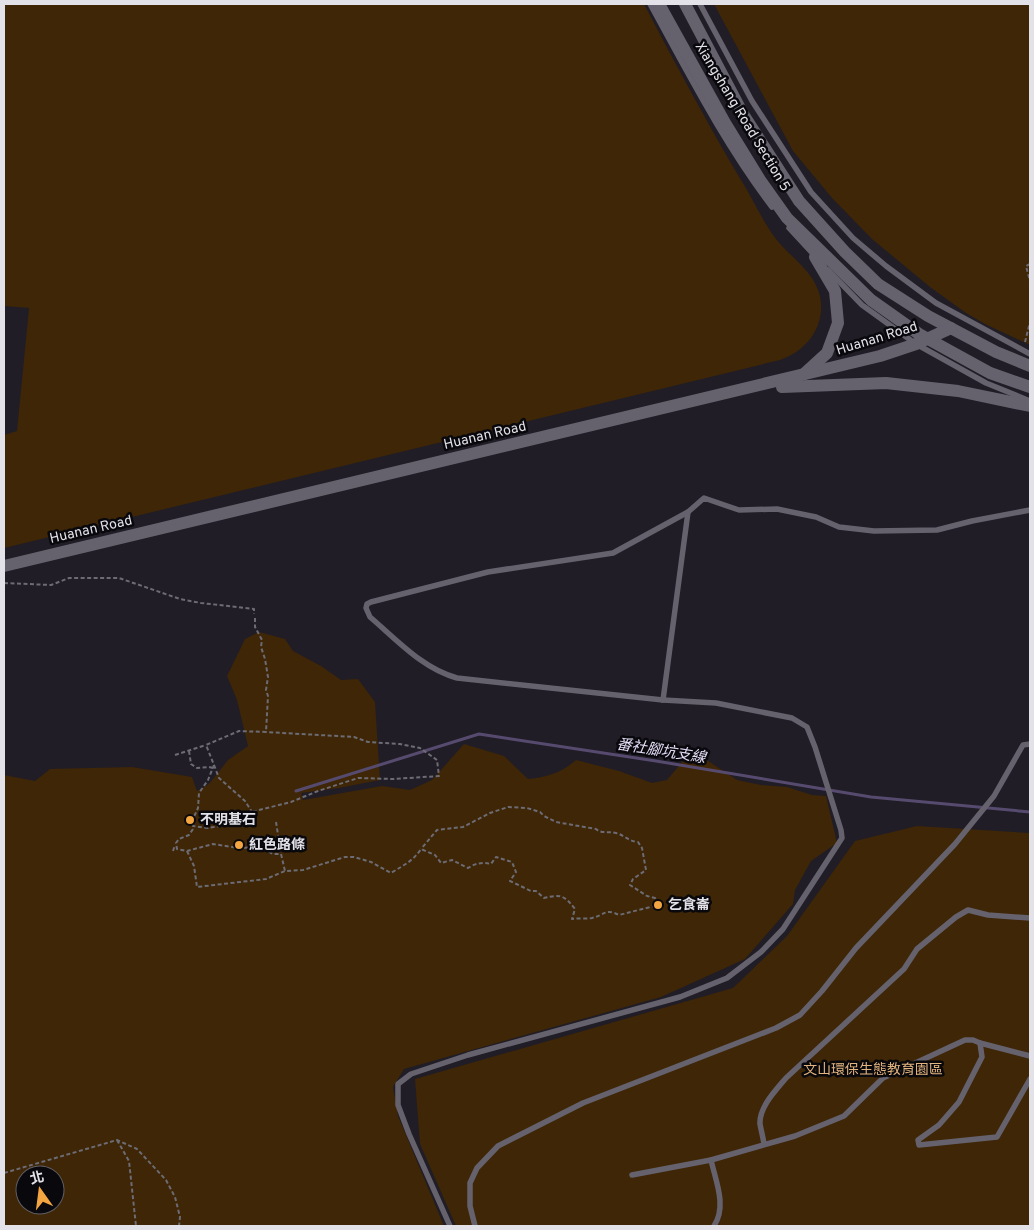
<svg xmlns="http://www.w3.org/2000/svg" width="1034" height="1230" viewBox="0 0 1034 1230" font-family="Overpass,'Noto Sans TC',sans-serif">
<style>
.green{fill:#3e2607;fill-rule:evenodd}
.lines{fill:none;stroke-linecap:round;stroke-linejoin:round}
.stream{stroke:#564b6e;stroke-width:3}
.path{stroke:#6d6b73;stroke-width:2;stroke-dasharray:4 2.5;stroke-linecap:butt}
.lane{stroke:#65626e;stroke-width:5.5}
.secondary{stroke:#65626e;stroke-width:12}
.poi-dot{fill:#f2a541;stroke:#09080c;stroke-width:2}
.labels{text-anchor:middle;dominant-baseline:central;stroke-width:5;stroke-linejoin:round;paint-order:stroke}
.street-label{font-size:14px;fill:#e4e2e9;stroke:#09080c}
.poi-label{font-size:14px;font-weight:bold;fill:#e4e2e9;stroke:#09080c;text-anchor:start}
.park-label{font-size:14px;fill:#e3b47e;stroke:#09080c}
.water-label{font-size:15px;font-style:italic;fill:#e3dcf5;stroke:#09080c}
</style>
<rect width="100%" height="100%" fill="#201d26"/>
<g class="green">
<path d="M4 4H644C675 63 707 123 741 180 753 199 763 222 776 239 791 258 814 271 820 296 826 326 807 351 780 360L4 548V435L17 431 29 308 4 306Z"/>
<path d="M714 4H1030V345L985 324 966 313 930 287 872 239 832 198 793 151Z"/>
<path d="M259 632 285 639 293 651 321 666 341 680 358 679 375 702 380 780 339 788 301 793 303 800 382 786 410 790 432 780 464 744 504 756 528 779C547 777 561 773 576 760L619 771 652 783 667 780 683 761 702 757 737 780 761 785 787 787 812 795 826 796 837 843 811 861 795 890 793 904 745 959 661 997 404 1069 393 1087 398 1116 444 1226H4V775L35 781 50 769 132 767 192 777 197 791 209 784 228 760 248 746 237 700 227 676 245 639ZM25 1175H55V1205H25Z"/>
<path d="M917 826 1030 833V1226H456L420 1144 415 1079 733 988 787 936 855 841Z"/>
</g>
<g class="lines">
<path class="stream" d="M296 791 479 734 656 761 871 797 1030 812"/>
<g class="path">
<path d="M1030 264 1026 266 1030 281"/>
<path d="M1025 342 1030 322"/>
<path d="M4 583 51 585 69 578H119L180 599 201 603 254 609V614"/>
<path d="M255 618V627L262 640 261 647 265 659 268 677 266 690 268 696 266 732 239 731 206 745 214 765 208 780 199 793 198 808 192 821 193 826 208 828 226 825 247 813 291 802 318 791 358 778 393 779 439 776 437 760 420 748 400 744 368 742 354 737 266 732"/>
<path d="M189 751 191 764 197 768 209 767 213 768"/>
<path d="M175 755 206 745"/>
<path d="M214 765 219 778 245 801 252 812"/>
<path d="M276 822 281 854"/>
<path d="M193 829 189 835 179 839 176 843 177 849 187 851 213 844 239 848 261 847 273 854H281L285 871 303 870 345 857H354L371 862 391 873C404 865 413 861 421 849L435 855 441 863 452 860 468 868C476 863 482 862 491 864L496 857 512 862 516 872 510 881 531 891H536L544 898C561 894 564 895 575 909L572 919C578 918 586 919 592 918 605 915 605 908 619 915L658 905 655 898 647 896 630 885 633 879 646 870 642 848 638 842C628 841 624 835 616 833 608 831 602 834 596 829L556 822 544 816 540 812 527 808 508 807 490 813 463 827 437 830 421 849"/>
<path d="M173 851 175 845"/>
<path d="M187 851 194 866 197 887 266 879 285 871"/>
<path d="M117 1140 129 1161 136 1226"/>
<path d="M4 1173 117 1140 137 1149 166 1180 175 1197 180 1217 179 1226"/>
</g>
<g class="lane">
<path d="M650 4C688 73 724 144 772 207"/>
<path d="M700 4 752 101 811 192 853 238 886 266 936 303 1030 354"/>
<path d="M789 228 815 256"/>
<path d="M828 270 862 305 916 344 986 383 1030 401"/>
<path d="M663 700 457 678C423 669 397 640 370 617L366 608 367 604 371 602 488 572 613 553 688 512"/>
<path d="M980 1043 1030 1056"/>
<path d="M764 1144C763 1137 761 1130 760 1124 759 1107 776 1090 786 1078L904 969 917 949 956 917 968 910 988 915 1030 918"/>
<path d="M711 1160C716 1182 727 1206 714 1226"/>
<path d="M632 1175 711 1160 795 1136 844 1116 883 1078 965 1040H973L980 1043 982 1057 959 1102 939 1125 918 1140 919 1145 997 1137 1030 1079"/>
<path d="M450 1226 409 1134 398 1105V1084L411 1074 468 1055 680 997 727 978 761 952 783 929 842 838 841 830 815 747 807 727 792 718 716 703 663 700 688 512 704 498 739 510 777 509 816 517 839 527 874 531 937 530 972 521 1030 510"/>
<path d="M475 1226 470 1206V1183L477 1168 498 1146 583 1103 776 1028 800 1015 822 991 856 948 955 844 994 796 1023 745 1030 744"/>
</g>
<g class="secondary">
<path d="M659 4 725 123 760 180 787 218 871 300 919 334 990 373 1030 387"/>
<path d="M685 4 743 114 799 201 845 252 878 284 928 316 996 352 1030 366"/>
<path d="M804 374 827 353 838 323 835 291 815 257"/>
<path d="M782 387 886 383 958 391 1030 406"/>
<path d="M4 566 880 356 916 344 951 328"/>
</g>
</g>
<g class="poi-dot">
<circle cx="190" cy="820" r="5"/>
<circle cx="239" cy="845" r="5"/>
<circle cx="658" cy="905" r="5"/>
</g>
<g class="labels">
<g class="street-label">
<text transform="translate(742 117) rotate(59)">Xiangshang Road Section 5</text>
<text transform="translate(877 339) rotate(-17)">Huanan Road</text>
<text transform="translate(485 436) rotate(-13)">Huanan Road</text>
<text transform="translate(91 530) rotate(-13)">Huanan Road</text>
</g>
<g class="poi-label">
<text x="200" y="820">不明基石</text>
<text x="249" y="845">紅色路條</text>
<text x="668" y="905">乞食崙</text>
</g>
<g class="park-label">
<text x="873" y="1070">文山環保生態教育園區</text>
</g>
<g class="water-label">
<text transform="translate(661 752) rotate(9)">番社腳坑支線</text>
</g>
</g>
<rect width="1034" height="1230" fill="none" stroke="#e4e2e9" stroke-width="10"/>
<g transform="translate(40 1190) rotate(346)"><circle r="24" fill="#09080c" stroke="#615f64"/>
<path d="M0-4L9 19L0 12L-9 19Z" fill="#f2a541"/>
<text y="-8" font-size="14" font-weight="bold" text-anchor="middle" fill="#e4e2e9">北</text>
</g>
</svg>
